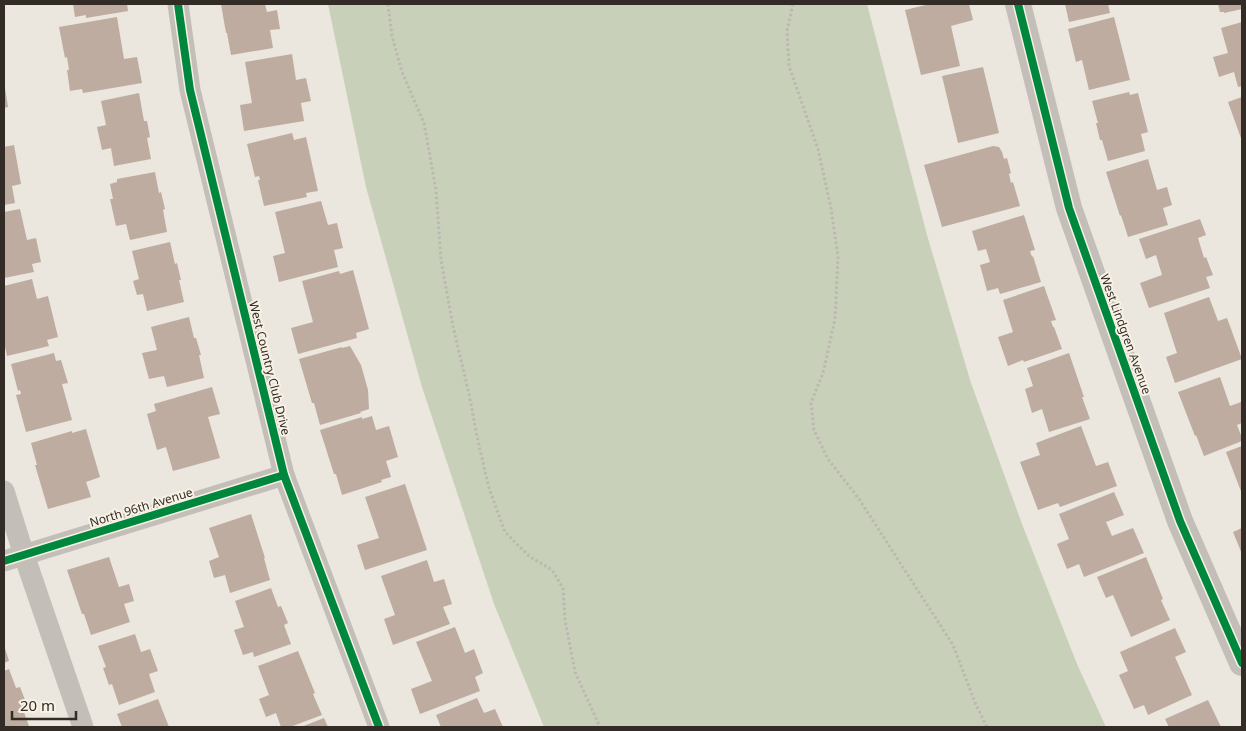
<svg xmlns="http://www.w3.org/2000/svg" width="1246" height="731" viewBox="0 0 1246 731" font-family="'Noto Sans',sans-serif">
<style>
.green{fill:#c9d0b9}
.building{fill:#beaca0}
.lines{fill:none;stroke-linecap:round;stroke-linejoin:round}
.path{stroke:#bcb7b0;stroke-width:3;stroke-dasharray:2.5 2.5;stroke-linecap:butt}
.minor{stroke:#c3beb8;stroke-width:21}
.tertiary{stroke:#c3beb8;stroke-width:26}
.cycleway-casing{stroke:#f8f1e5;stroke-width:11}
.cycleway{stroke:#00873e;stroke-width:8}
.labels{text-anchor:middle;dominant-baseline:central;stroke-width:4;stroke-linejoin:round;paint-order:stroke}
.street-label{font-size:12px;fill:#332c26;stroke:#f8f1e5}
</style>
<rect width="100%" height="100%" fill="#ebe6de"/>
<path class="green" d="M328 4H867L927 235 971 383 1022 524 1077 664 1106 727H544L494 604 422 387 366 187Z"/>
<g class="building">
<path d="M73 4H127L128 11 86 18V15L75 17Z"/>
<path d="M221 4H265L267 12 277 10 280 29 270 30 273 48 231 55 227 33H226Z"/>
<path d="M930 4H969L973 20 951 26 960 66 921 75 905 10Z"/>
<path d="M1065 4H1108L1110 13 1069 22Z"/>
<path d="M1218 4H1242V9L1224 13V12H1220Z"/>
<path d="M117 17 124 59 137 57 142 83 83 93 82 89 70 91 67 70H69L67 57 65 58 59 27Z"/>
<path d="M1114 17 1130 80 1089 90 1082 60 1076 62 1068 29Z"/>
<path d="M1242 22V86L1238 87 1234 72 1219 77 1213 57 1228 53 1221 28Z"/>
<path d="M292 54 296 80 306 78 311 101 301 103 304 121 244 131 240 105 252 103 245 62Z"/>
<path d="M983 67 999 133 958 143 942 76Z"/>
<path d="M5 88 8 107 4 108V89Z"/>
<path d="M1129 92 1130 95 1138 93 1148 132 1141 134 1145 151 1108 161 1102 140H1100L1096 123H1098L1092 101Z"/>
<path d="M139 93 144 121H147L150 137 147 138 151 159 114 166 111 148 102 150 97 127 106 125 101 101Z"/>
<path d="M1242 97V141L1228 102Z"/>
<path d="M292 133 294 140 306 137 318 191 306 193 307 197 264 206 258 180H260L259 176 255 177 247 144Z"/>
<path d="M14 145 21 184 12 186 15 203 4 205V147Z"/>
<path d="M993 146 999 147 1002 152 1004 159 1007 158 1011 173 1009 174 1011 183 1013 182 1020 206 942 227 924 165Z"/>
<path d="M1148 159 1157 190 1167 187 1172 205 1163 208 1168 225 1128 237 1121 215 1120 216 1106 172Z"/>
<path d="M155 172 159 193 161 192 165 209 163 210 167 232 130 240 126 224 116 226 110 199H113L110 184 117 182V179Z"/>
<path d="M321 201 328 225 337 223 343 248 334 250 338 267 279 282 273 256 285 253 275 212Z"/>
<path d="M20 209 27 240 36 238 41 262 32 264 34 272 4 278V212Z"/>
<path d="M1024 215 1035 250 1030 251 1032 257 1033 256 1041 282 1000 294 998 288 987 291 980 265 990 262 986 249 978 251 972 231Z"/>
<path d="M1200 219 1206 235 1198 238 1204 258 1206 257 1213 275 1206 277 1210 288 1149 308 1140 283 1162 275 1156 255 1146 259 1139 239Z"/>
<path d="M170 242 175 264 177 263 181 280H179L184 302 147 311 143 294 137 295 133 281 139 279 132 251Z"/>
<path d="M353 270 369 329 356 333 357 338 298 354 291 328 313 322 302 281 339 271 340 274Z"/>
<path d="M32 279 37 299 48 296 58 337 47 340 49 346 7 356 4 342V286Z"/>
<path d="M1044 286 1056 320 1051 321 1053 327H1054L1062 349 1024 362 1023 360 1008 366 998 337 1013 332 1003 300Z"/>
<path d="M1209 297 1218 321 1227 318 1242 359 1175 383 1166 357 1177 353 1164 313Z"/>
<path d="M189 317 194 338H196L201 355H199L204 378 167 387 164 376 149 379 142 353 157 350 151 327Z"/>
<path d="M350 346 361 365 368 390 369 409 360 412 361 413 320 425 314 403H312L299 359 342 347V348Z"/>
<path d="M54 353 56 361 61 360 68 383 62 384 72 420 26 432 16 395 21 394 20 390 18 391 11 364Z"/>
<path d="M1069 353 1084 397H1082L1090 419 1049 432 1042 409 1032 413 1025 389 1033 386 1027 368Z"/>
<path d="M1220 377 1230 406 1241 402 1242 404V423L1237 425 1242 438V441L1204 456 1196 435 1195 436 1178 392Z"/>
<path d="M212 387 220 414 208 417 220 458 173 471 166 447 157 450 147 414 156 411 154 404Z"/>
<path d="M372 416 376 430 389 426 398 457 386 461 391 477 381 480 382 482 342 495 336 474H334L320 430 362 417V419Z"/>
<path d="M1081 426 1096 466 1108 462 1117 486 1060 507 1058 503 1038 510 1020 462 1040 455 1036 443Z"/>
<path d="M86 429 100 477 86 482 91 497 48 509 35 465H37L31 443 72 431V433Z"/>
<path d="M1242 446V494L1226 452Z"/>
<path d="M405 484 427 550 365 570 357 545 379 538 365 497Z"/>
<path d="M1114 492 1124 515 1106 522 1112 536 1133 528 1144 553 1084 577 1079 564 1067 569 1057 544 1069 539 1059 514Z"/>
<path d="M251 514 265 558H264L270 580 230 593 225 575 214 578 209 561 219 557 209 528Z"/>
<path d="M1242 528V554L1233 532Z"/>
<path d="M109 557 119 587 129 584 134 601 124 604 130 622 91 635 84 614H82L67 570Z"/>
<path d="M1146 557 1163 599 1161 600 1170 620 1131 637 1113 595 1106 598 1097 577Z"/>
<path d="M427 560 434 582 444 579 452 604 443 607 450 624 393 645 384 619 395 615 381 576Z"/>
<path d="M271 588 278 607 281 606 288 623 284 625 291 644 254 657 253 652 243 655 234 630 244 627 235 601Z"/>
<path d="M455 627 465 653 474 649 483 673 475 677 480 691 420 714 411 689 432 681 416 642Z"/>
<path d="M1175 628 1186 652 1175 657 1192 695 1148 715 1144 705 1134 709 1119 675 1128 671 1120 652Z"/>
<path d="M135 634 141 652 150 649 158 671 149 674 155 692 119 705 112 684 109 685 103 668 106 667 98 646Z"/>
<path d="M4 645 9 661 4 663Z"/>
<path d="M298 651 315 693 313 694 322 715 290 727H281L276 713 266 717 259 699 269 695 258 666Z"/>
<path d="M9 669 16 688 20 687 27 705 22 707 29 726 24 727H4V671Z"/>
<path d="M477 698 484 713 495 709 503 727H441L436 715Z"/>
<path d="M158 699 169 727H122L117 714Z"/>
<path d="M1208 700 1221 727H1169L1165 719Z"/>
<path d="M324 718 328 727H301Z"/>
</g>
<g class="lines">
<g class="path">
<path d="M388 4 392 36 402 72 424 123 436 190 441 260 453 326 469 394 478 441 489 488 505 532 529 556 552 570 563 588 565 620 575 672 600 727"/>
<path d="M793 4 787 31 789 66 818 149 831 208 838 257 835 319 823 373 811 403 814 430 828 459 859 499 953 645 976 705 987 727"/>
</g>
<g class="minor">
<path d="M178 4 190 90 284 475 379 727"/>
<path d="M4 491 24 555 83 727"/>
<path d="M4 561 284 475"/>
</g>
<path class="tertiary" d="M1018 4 1069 208 1180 521 1242 663"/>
<g class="cycleway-casing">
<g id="cycleway">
<path d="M178 4 190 90 284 475 379 727"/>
<path d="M1018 4 1069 208 1180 521 1242 663"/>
<path d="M4 561 284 475"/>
</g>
</g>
<use href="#cycleway" class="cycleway"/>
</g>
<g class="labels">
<g class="street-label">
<text transform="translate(1126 334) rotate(70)">West Lindgren Avenue</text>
<text transform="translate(270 368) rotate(76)">West Country Club Drive</text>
<text transform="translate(141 507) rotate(-17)">North 96th Avenue</text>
</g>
</g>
<rect width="1246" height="731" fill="none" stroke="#332c26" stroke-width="10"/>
<path d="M12 711v8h64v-8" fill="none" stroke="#332c26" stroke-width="2.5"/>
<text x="20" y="711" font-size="15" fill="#332c26" stroke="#f8f1e5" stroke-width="4" paint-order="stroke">20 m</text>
</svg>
